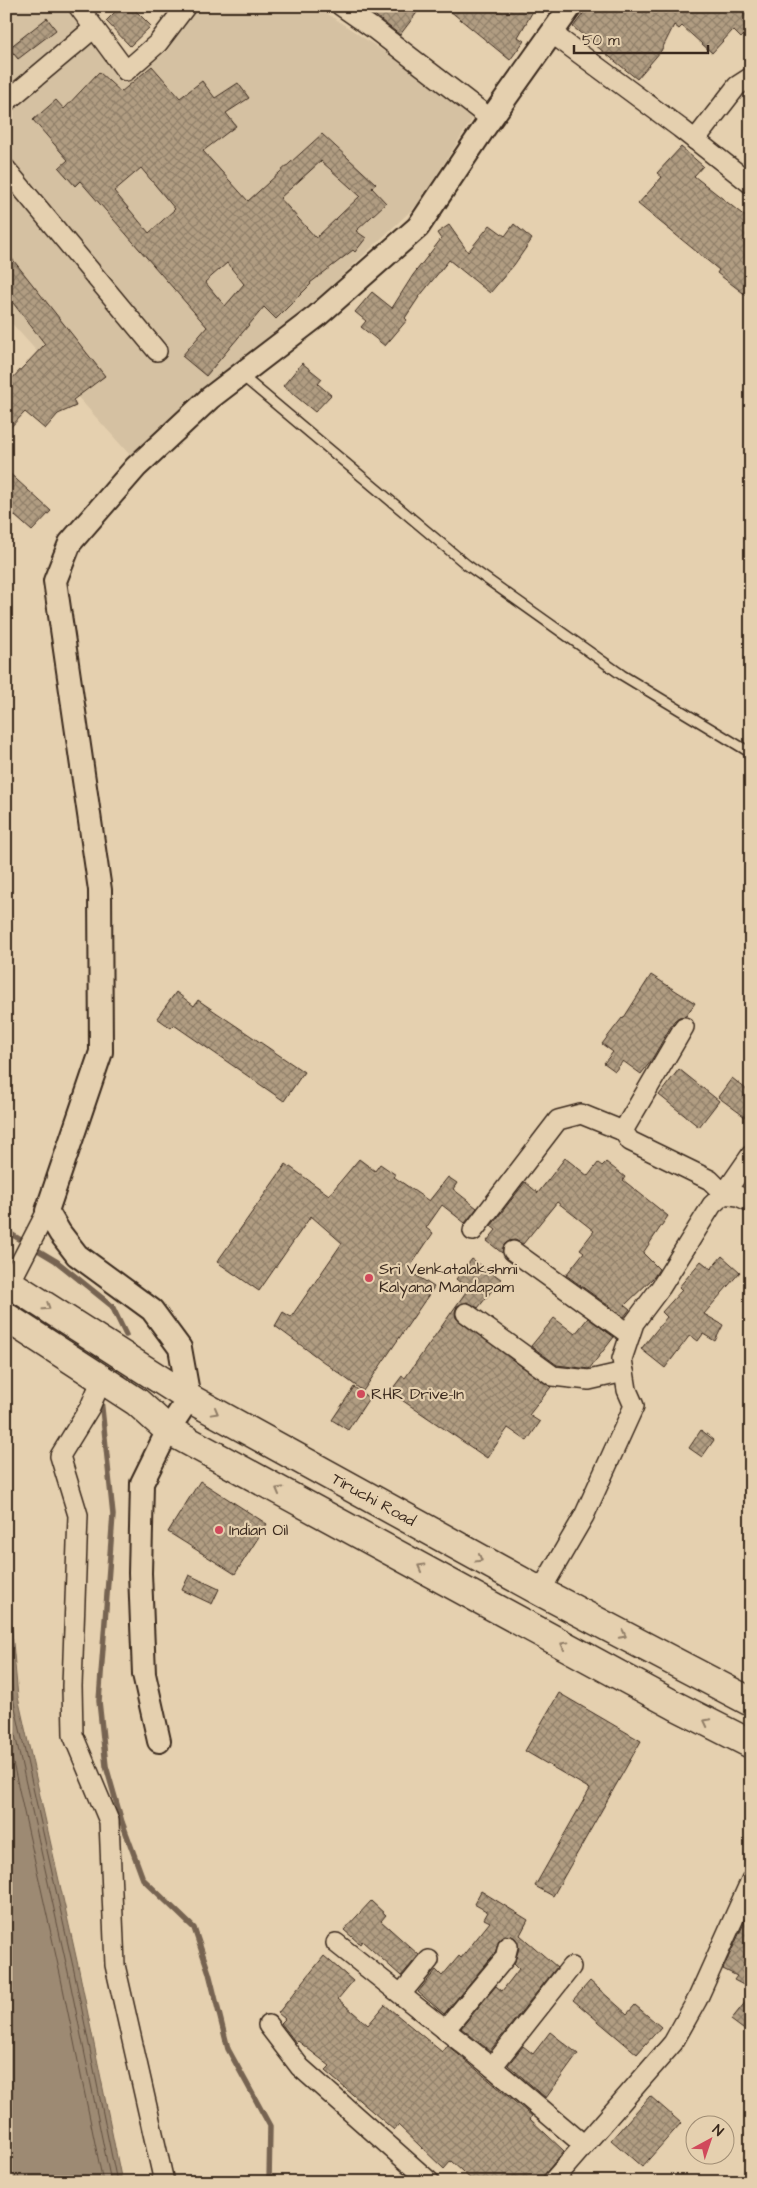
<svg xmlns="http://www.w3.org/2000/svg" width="757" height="2188" viewBox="0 0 757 2188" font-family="'Architects Daughter',sans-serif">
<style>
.built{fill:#d5c1a2}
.water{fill:#9d8a73;stroke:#766451}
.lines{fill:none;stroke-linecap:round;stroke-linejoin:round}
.shore{stroke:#625040;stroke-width:1}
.stream{stroke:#766451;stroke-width:5.5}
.building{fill:url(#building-cross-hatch);stroke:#3b2a1e;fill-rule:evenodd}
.service-casing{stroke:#3b2a1e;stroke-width:12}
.minor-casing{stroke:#3b2a1e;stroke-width:22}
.tertiary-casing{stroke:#3b2a1e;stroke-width:26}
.trunk-casing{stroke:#3b2a1e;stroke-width:31}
.service{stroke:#e5d0af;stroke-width:9}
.minor{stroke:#e5d0af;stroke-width:19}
.tertiary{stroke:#e5d0af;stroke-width:22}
.trunk{stroke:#e5d0af;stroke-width:28}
.oneway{stroke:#907d66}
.poi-dot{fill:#d1495b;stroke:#e5d0af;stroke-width:2}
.labels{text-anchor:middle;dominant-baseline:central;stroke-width:4.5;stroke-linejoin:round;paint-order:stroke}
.poi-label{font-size:16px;fill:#3b2a1e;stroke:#e5d0af;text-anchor:start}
.street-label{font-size:16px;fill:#3b2a1e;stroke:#e5d0af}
</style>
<defs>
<pattern id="building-cross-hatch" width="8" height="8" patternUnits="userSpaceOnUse" patternTransform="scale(1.25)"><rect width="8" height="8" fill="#b19d82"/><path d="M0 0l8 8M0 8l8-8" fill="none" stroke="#91806a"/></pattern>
</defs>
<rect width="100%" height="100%" fill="#e5d0af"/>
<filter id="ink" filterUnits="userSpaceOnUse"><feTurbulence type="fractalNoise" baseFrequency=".02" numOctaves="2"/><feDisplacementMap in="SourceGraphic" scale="10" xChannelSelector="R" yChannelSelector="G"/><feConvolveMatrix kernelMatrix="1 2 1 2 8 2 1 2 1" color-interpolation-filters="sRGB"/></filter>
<g filter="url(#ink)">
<path class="built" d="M6 6H64L122 83 166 52 197 6H316L407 67 473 118 418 204 316 300 130 455 6 317Z"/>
<path class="water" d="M6 1567 18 1697 79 1970 122 2182H6Z"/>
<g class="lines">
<g class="shore">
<path d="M6 1623 13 1698 74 1971 117 2182"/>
<path d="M6 1694 68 1972 111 2182"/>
<path d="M6 1731 60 1974 103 2182"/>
</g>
<g class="stream">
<path d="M6 1231 56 1261 112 1306 126 1335"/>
<path d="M101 1399 113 1515 99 1701 106 1766 122 1822 143 1879 194 1928 209 1973 228 2049 270 2126 269 2182"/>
</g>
</g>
<g class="building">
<path d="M121 6H131L151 26 130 46 106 21Z"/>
<path d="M363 6H422L400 35Z"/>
<path d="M444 6H536L518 37 524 41 510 60Z"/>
<path d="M589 6H751V28L741 38 733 30 712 53 682 26 679 29 674 25 661 51 637 79 573 27Z"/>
<path d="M47 18 56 30 18 59 9 48Z"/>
<path d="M152 66 180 98 202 81 215 98 238 83 249 98 226 113 236 126 203 151 248 201 322 134 376 184 372 188 386 203 356 231 366 238 355 252 353 250 310 283 311 284 276 319 264 307 206 376 182 356 207 327 80 181 75 186 59 168 68 160 33 120 56 100 64 109 99 72 121 92ZM321 161 360 196 316 238 280 198ZM141 168 175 209 149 233 114 191ZM227 263 244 284 225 306 205 282Z"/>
<path d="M681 147 703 166 694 176 751 221V299L717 273 719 270 638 204 662 177 657 173Z"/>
<path d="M514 224 532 239 514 265 490 293 449 260 419 297 405 318 407 320 385 346 361 327 366 321 355 312 372 292 392 308 413 275 441 239 437 233 449 225 468 252 490 225 505 236Z"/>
<path d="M6 251 105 376 73 400 76 406 58 414 45 429 25 412 6 432V385L45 344 6 294Z"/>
<path d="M302 363 322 379 318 384 331 395 315 412 283 386Z"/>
<path d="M6 470 51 511 32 531 6 508Z"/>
<path d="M651 975 695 1003 686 1016 679 1017 674 1021 651 1061 641 1074 623 1061 615 1071 604 1063 613 1052 602 1044 622 1018 623 1019Z"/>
<path d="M176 992 194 1006 198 1000 304 1072 284 1101 174 1025 171 1028 157 1018Z"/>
<path d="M679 1069 719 1101 699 1127 659 1095Z"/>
<path d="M732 1078 751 1093V1109L745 1117 718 1097Z"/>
<path d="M565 1158 588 1176 598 1163 602 1166 606 1162 625 1177 623 1180 668 1216 643 1253 659 1269 654 1277 625 1305 630 1309 624 1317 566 1275 584 1252 580 1249 594 1231 557 1202 523 1244 515 1240 509 1241 504 1245 502 1253 487 1241 496 1230 491 1226 525 1182 538 1193Z"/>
<path d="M359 1159 375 1171 380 1164 396 1175 394 1177 429 1201 448 1177 457 1183 453 1189 477 1208 465 1223 442 1205 426 1228 433 1233 408 1270 434 1287 363 1391 275 1326 283 1312 291 1317 342 1243 311 1216 259 1291 217 1262 286 1164 329 1195Z"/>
<path d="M722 1256 740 1272 704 1314 723 1325 715 1341 703 1334 698 1341 690 1335 665 1368 641 1349 667 1317 662 1312 682 1290 679 1287 701 1261 711 1269Z"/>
<path d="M472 1259 501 1279 478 1308 467 1302 457 1306 455 1312 456 1318 551 1387 529 1415 540 1422 527 1441 508 1428 487 1458 390 1392 402 1376 405 1378 468 1289 456 1279Z"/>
<path d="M554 1318 575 1334 588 1318 614 1337 589 1369 557 1365 531 1346Z"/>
<path d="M354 1387 369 1398 348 1430 332 1420Z"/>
<path d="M701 1430 714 1440 702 1457 689 1448Z"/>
<path d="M200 1481 267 1524 235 1574 168 1532Z"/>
<path d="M189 1575 219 1589 212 1604 182 1590Z"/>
<path d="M559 1693 641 1741 553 1896 535 1886 590 1789 525 1751Z"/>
<path d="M481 1891 528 1920 520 1935 557 1967 490 2051 461 2028 496 1986 502 1991 519 1969 514 1964 519 1948 515 1938 505 1935 500 1939 495 1953 444 2014 418 1992 436 1970 442 1976 459 1956 461 1958 490 1922 484 1919 488 1912 474 1904Z"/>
<path d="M371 1901 386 1915 381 1921 419 1955 401 1976 362 1941 360 1944 344 1930Z"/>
<path d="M751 1908V1989L734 1980 737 1976 723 1969Z"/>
<path d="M324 1956 353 1981 338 1999 368 2025 385 2005 442 2052 447 2045 532 2116 530 2119 564 2151 544 2175 541 2182H474L451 2161 444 2169 398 2125 394 2130 325 2071 330 2066 298 2041 296 2043 281 2023 285 2019 278 2013Z"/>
<path d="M590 1981 627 2014 635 2005 661 2027 637 2054 573 2000Z"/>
<path d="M751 1995V2035L731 2020Z"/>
<path d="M550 2032 578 2054 546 2098 508 2065 523 2046 533 2054Z"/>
<path d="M650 2096 681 2123 642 2167 611 2140Z"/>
</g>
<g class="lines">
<g class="service-casing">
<path id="service" d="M241 375 467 565 622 675 751 753"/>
</g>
<g class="minor-casing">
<g id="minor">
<path d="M78 6 126 71 158 43 186 6"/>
<path d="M341 6 374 29 491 119"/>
<path d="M553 34 680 128 751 184"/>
<path d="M6 102 94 28"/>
<path d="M695 140 737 86 751 77"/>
<path d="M6 169 157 351"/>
<path d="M684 1027 623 1131 630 1141 710 1180 724 1194 751 1155"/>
<path d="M473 1231 558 1120 581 1114 623 1131"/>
<path d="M513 1251 630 1335"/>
<path d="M10 1283 47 1211"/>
<path d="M466 1313 553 1376 589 1380 624 1372"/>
<path d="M102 1379 90 1407 60 1456 78 1515 72 1686 73 1735 109 1821 115 1965 164 2182"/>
<path d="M543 1593 548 1578 584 1516 634 1406 627 1390 622 1359 634 1323 661 1287 712 1205 724 1194 738 1196 751 1202"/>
<path d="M336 1943 492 2067"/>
<path d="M571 1967 492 2067 584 2145"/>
<path d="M401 1994 429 1960"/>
<path d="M268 2025 300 2067 430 2182"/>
<path d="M445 2030 505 1958 508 1946"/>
<path d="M552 2182 673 2043 697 2000 751 1880"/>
</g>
</g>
<g class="tertiary-casing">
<path id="tertiary" d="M159 1741 144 1674 140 1573 142 1483 168 1430 189 1398 180 1348 152 1310 77 1255 60 1233 47 1211 101 1052 100 890 55 581 70 543 136 467 210 398 317 316 418 227 485 127 571 6"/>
</g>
<g class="trunk-casing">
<g id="trunk">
<path id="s1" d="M6 1281 189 1398 543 1593 751 1702"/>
<path d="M6 1317 137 1402 168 1430 676 1706 751 1744"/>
</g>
</g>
<use href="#service" class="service"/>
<use href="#minor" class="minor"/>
<use href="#tertiary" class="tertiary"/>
<use href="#trunk" class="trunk"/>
</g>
<defs><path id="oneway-chevron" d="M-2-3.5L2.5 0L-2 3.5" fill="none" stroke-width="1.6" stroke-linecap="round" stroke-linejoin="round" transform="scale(1.25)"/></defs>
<g class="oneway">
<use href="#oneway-chevron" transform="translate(47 1307) rotate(33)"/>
<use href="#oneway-chevron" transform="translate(215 1412) rotate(29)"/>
<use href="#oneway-chevron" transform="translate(279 1490) rotate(-151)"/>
<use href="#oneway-chevron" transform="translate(479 1559) rotate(29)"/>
<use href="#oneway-chevron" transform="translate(421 1567) rotate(-151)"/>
<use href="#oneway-chevron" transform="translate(623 1635) rotate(27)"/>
<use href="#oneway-chevron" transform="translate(564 1645) rotate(-151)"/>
<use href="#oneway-chevron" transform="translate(707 1722) rotate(-153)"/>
</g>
</g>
<g class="poi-dot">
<circle cx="369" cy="1278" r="5"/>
<circle cx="361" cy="1394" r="5"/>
<circle cx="219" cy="1530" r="5"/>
</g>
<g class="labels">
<g class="poi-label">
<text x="379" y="1269">Sri Venkatalakshmi<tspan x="379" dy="18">Kalyana Mandapam</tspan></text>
<text x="371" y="1394">RHR Drive-In</text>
<text x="229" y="1530">Indian Oil</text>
</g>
<g class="street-label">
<text stroke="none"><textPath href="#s1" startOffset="428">Tiruchi Road</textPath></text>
</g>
</g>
<rect width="757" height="2188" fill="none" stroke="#e5d0af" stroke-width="25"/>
<rect x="12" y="12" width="732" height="2163" fill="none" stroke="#3b2a1e" stroke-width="2" filter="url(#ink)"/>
<g transform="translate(710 2140) rotate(40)"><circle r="24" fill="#e5d0af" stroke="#a18e75"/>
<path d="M0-4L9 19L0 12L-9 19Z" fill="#d1495b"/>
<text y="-8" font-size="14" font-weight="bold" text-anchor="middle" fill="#3b2a1e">N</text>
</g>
<path d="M574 45v8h134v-8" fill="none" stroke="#3b2a1e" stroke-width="2.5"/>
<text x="582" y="45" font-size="15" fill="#3b2a1e" stroke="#e5d0af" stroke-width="4" paint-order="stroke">50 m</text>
</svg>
